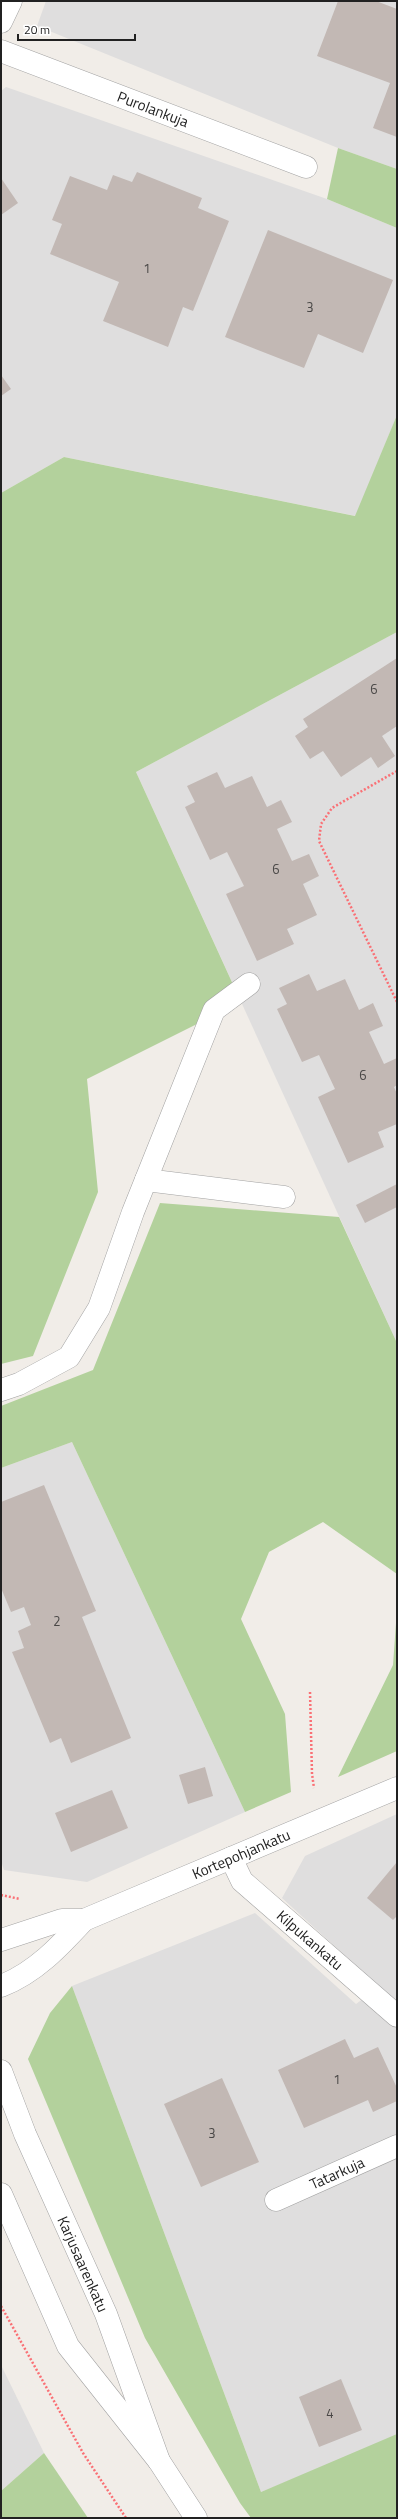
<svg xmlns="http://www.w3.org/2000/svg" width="398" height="2519" viewBox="0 0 398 2519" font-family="'Titillium Web',sans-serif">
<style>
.residential{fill:#dfdede}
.forest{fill:#b3d19c}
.building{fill:#c2b8b4}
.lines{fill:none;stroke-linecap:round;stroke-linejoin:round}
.minor-casing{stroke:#a2a2a2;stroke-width:23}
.path{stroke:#fa7075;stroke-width:2.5;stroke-dasharray:2 2;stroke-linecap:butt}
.minor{stroke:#fff;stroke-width:22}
.labels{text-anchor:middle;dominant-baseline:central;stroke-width:3;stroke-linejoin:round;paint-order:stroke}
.number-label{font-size:13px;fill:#494746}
.street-label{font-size:15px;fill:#212121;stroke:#fff}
</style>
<rect width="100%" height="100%" fill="#f1ede8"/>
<g class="residential">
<path d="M46 1H397V169L338 148 37 26Z"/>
<path d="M6 87 327 199 397 228V415L356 516 64 457 1 493V91Z"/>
<path d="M397 632V1343L136 772Z"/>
<path d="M72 1442 245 1812 87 1882 4 1870 1 1861V1468Z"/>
<path d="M397 1814V2437L261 2492 72 1986 255 1913 356 2004 379 1987 282 1898 305 1856Z"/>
<path d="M1 2365 44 2453 1 2491Z"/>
</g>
<g class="forest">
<path d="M338 148 397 169V228L327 199Z"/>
<path d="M397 415V632L136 772 241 1002 87 1079 98 1192 33 1356 1 1364V493L64 457 355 516Z"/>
<path d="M160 1203 339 1217 397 1343V1574L323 1522 269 1552 241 1619 285 1714 291 1792 245 1812 72 1442 1 1468V1406L93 1370Z"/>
<path d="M397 1609V1751L338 1777 393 1665Z"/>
<path d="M72 1986 261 2492 397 2434V2518H251L240 2503 145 2338 28 2059 50 2013Z"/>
<path d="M44 2453 88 2518H1V2491Z"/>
</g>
<g class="building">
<path d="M338 1H376L397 9V137L373 128 390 83 317 56Z"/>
<path d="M137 172 202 198 198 208 229 221 193 311 183 307 168 347 103 321 119 282 50 254 62 224 52 220 70 176 107 190 113 175 132 182Z"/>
<path d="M1 178 18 203 1 215Z"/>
<path d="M268 230 393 280 363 353 318 334 304 368 225 337Z"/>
<path d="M1 375 11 389 1 396Z"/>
<path d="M397 658V726L382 736 395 756 378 768 371 757 341 777 323 751 310 759 295 736 308 727 303 719Z"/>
<path d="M217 772 225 788 252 776 267 807 281 800 292 822 277 829 292 861 309 854 319 876 303 884 317 915 287 929 294 944 257 961 226 894 244 886 227 852 210 860 185 807 195 802 187 786Z"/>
<path d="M309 974 317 991 345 979 359 1010 373 1003 383 1026 369 1032 384 1064 397 1058V1085L394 1087 397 1094V1124L378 1132 384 1147 348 1163 318 1097 335 1089 319 1055 302 1062 277 1009 287 1004 279 988Z"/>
<path d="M397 1184V1207L365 1223 356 1205Z"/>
<path d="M44 1485 96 1611 82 1617 131 1738 71 1763 61 1738 50 1743 12 1652 24 1648 18 1631 31 1625 24 1607 11 1612 1 1588V1502Z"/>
<path d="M205 1767 213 1796 188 1804 179 1775Z"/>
<path d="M112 1790 128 1828 71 1852 55 1813Z"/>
<path d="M397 1862V1916L393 1920 367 1898Z"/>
<path d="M345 2039 354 2058 378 2047 397 2088V2101L373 2112 368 2100 304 2128 278 2070Z"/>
<path d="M222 2078 259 2162 201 2187 164 2104Z"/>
<path d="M341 2379 362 2430 319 2447 299 2397Z"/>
</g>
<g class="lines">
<g class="minor-casing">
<g id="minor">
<path d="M1 22 11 1"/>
<path d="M1 51 306 167"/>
<path d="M146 1180 284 1197"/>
<path d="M1 1390 19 1384 69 1357 99 1308 133 1212 214 1010 249 984"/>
<path d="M231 1858 242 1881 397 2016"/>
<path d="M1 1940 62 1920H84L397 1788"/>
<path d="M1 1986C35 1973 60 1946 84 1920"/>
<path d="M1 2071 25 2134 106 2314 159 2461"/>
<path d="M1 2194 68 2346 159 2461 196 2518"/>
<path d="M276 2200 397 2146"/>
</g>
</g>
<g class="path">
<path d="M397 771 332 808 321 824 319 841 397 1002"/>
<path d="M310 1692 312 1774 314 1788"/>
<path d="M1 1895 20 1899"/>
<path d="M1 2306 83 2453 126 2518"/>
</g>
<use href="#minor" class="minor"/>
</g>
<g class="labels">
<g class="number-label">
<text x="147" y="268">1</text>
<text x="310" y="307">3</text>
<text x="374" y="689">6</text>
<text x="276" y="869">6</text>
<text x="363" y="1075">6</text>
<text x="57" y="1621">2</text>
<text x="337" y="2079">1</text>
<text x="212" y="2133">3</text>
<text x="330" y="2413">4</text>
</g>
<g class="street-label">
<text transform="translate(153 109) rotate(21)">Purolankuja</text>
<text transform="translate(241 1854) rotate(-23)">Kortepohjankatu</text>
<text transform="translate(310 1940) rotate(41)">Kilpukankatu</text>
<text transform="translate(337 2173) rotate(-24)">Tatarkuja</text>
<text transform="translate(83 2264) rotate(66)">Karjusaarenkatu</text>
</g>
</g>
<rect width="398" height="2519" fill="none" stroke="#212121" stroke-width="4"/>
<path d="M18 34v6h117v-6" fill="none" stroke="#212121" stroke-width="2"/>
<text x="24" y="34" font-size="12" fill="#212121" stroke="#ffffff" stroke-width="3" paint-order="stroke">20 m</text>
</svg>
